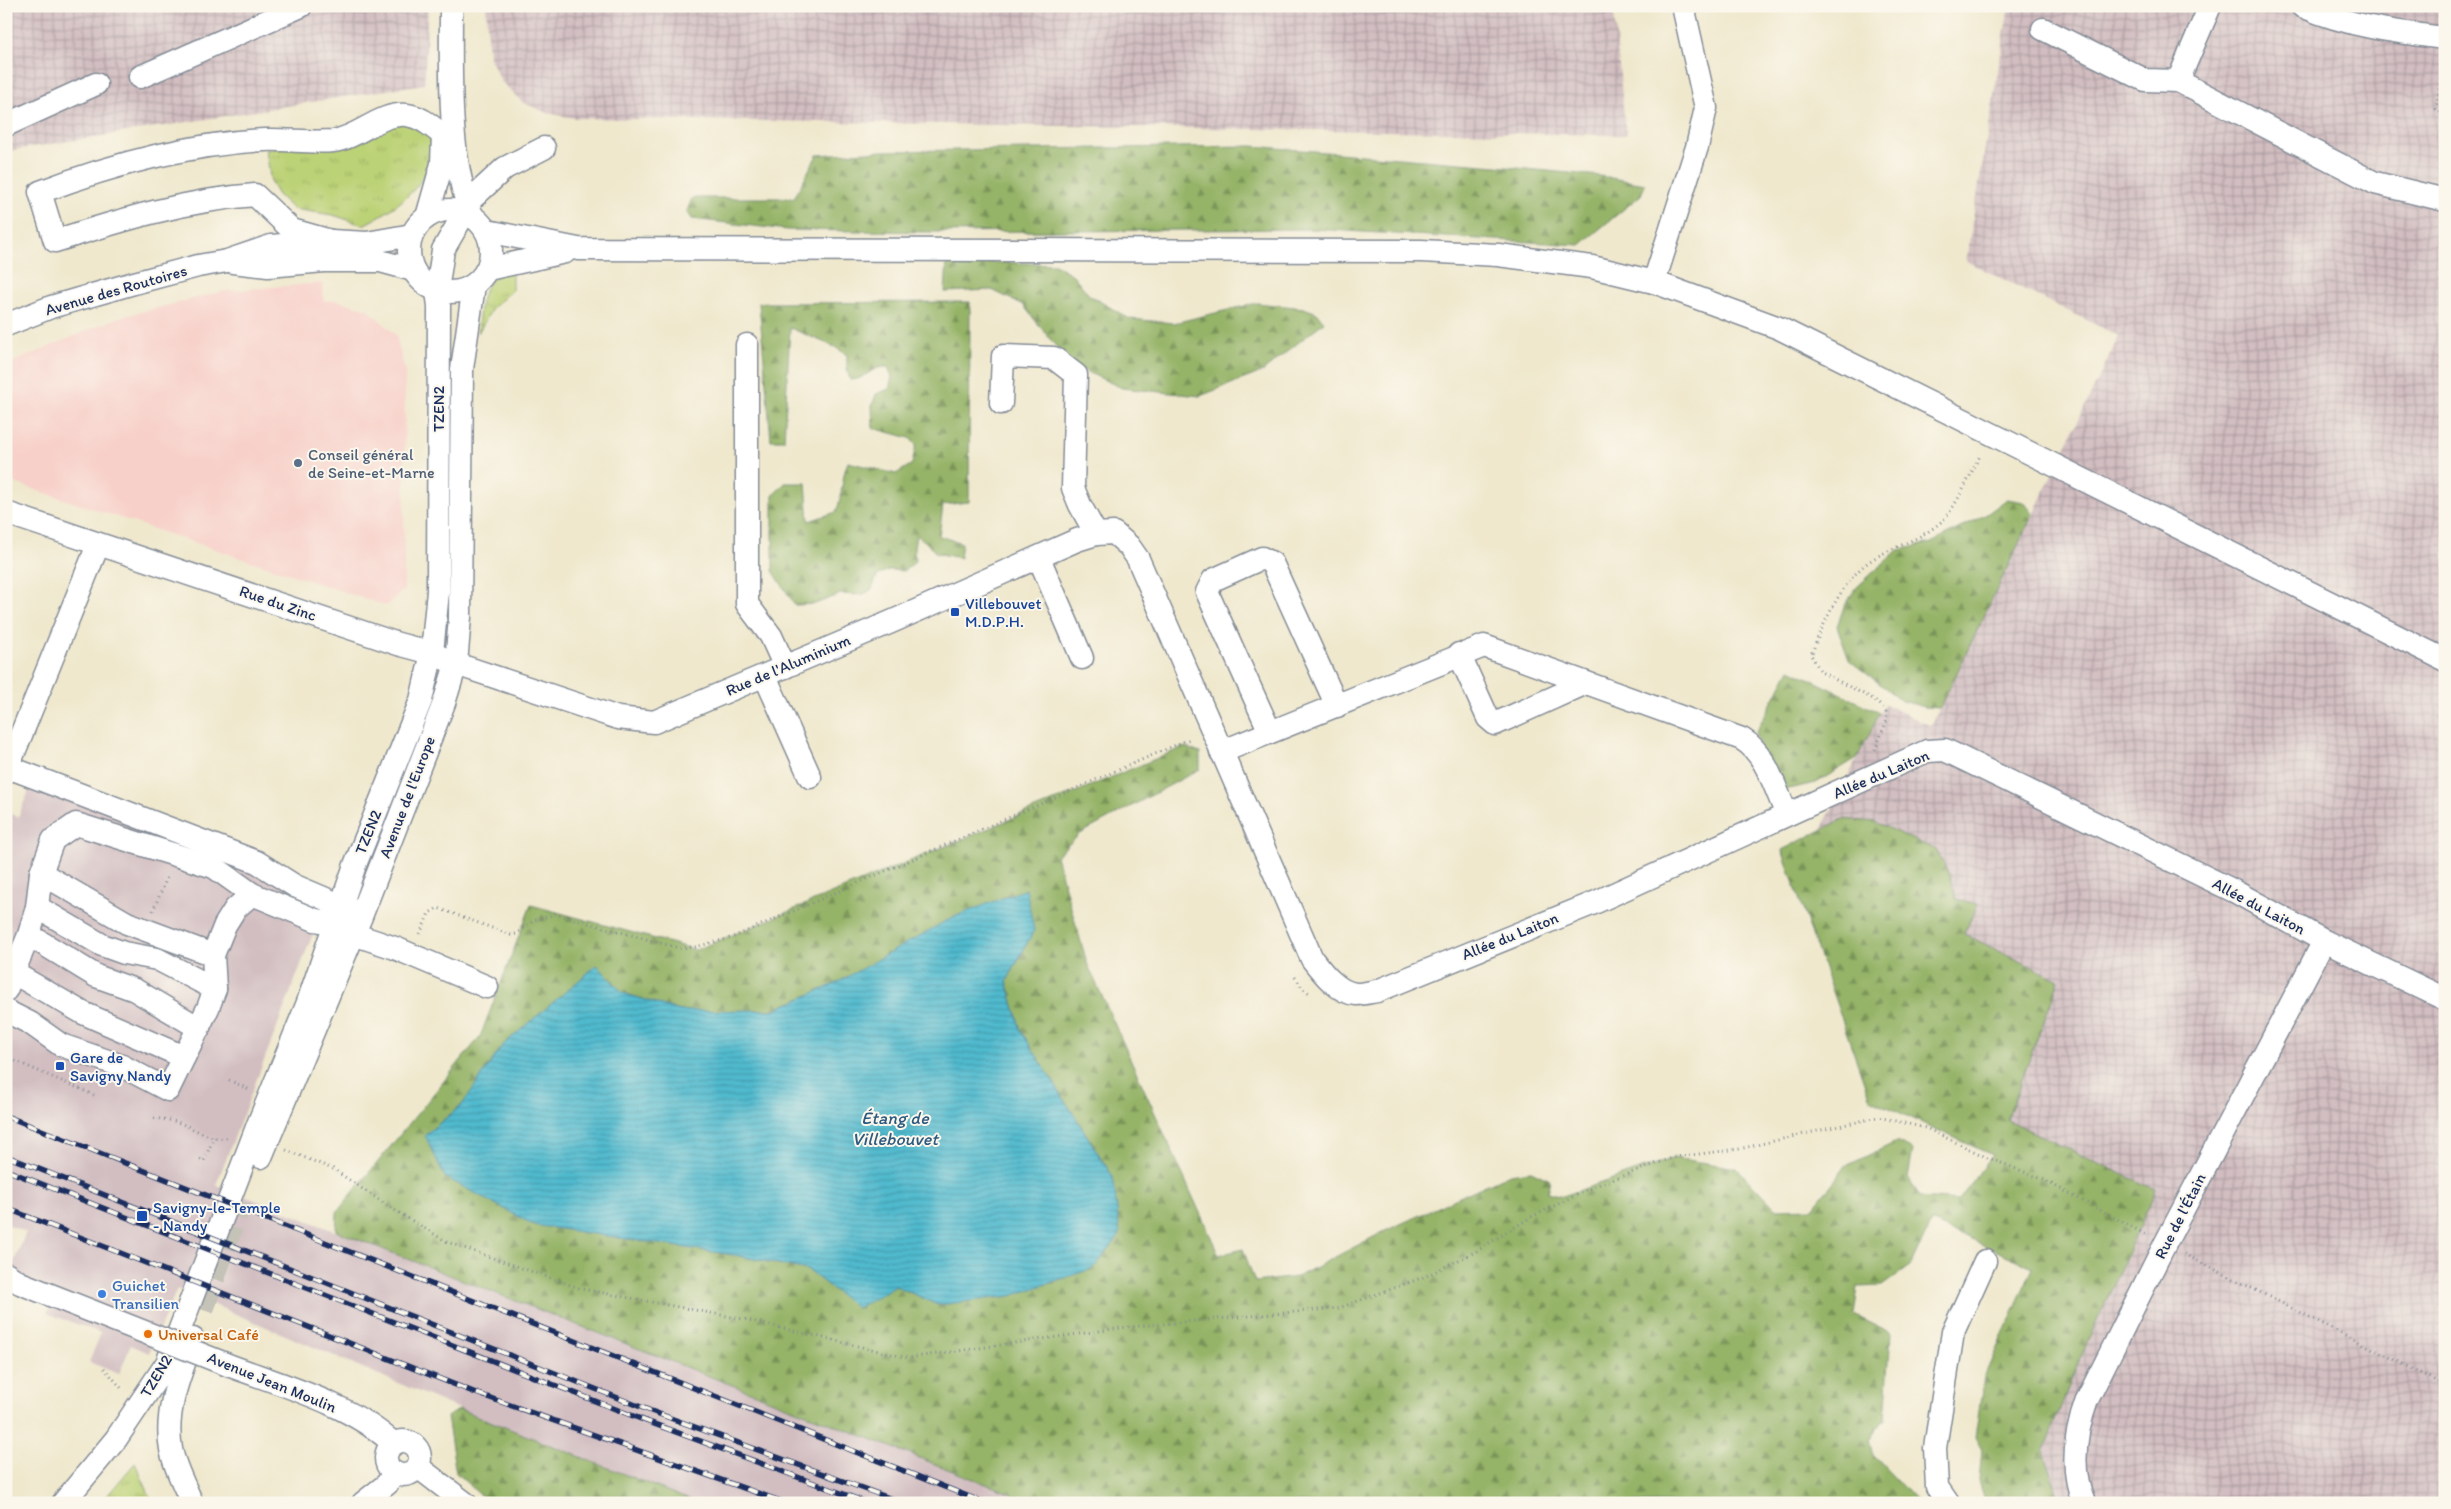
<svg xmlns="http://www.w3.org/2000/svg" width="2451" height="1509" viewBox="0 0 2451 1509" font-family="Itim,sans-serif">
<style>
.built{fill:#f7d0c9}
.industrial{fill:url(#industrial-grid)}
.railway{fill:#d2bec1}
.grass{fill:url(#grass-tufts);stroke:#6c806a}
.forest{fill:url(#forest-firs);stroke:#587262;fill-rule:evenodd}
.water{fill:url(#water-rules);stroke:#367496}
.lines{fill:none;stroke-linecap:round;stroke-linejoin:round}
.minor-tunnel{stroke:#c5c3b7;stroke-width:22;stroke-dasharray:22 11;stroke-linecap:butt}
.minor-casing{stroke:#858c96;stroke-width:25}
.path{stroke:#858c96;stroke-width:3;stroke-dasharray:1 4;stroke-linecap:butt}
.minor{stroke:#fff;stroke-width:22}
.rail-casing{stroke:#1b2f5e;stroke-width:5.5}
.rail{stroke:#fbf7ec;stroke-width:4;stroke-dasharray:11;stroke-linecap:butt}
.minor-bridge-casing{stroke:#858c96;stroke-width:25;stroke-linecap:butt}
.minor-bridge{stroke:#fff;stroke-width:22}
.service-dot{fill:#5c6f8a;stroke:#fbf7ec;stroke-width:2}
.transit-dot{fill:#1a4fb4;stroke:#fbf7ec;stroke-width:2}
.shop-dot{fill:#3f7fe0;stroke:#fbf7ec;stroke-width:2}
.food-dot{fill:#e8710a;stroke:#fbf7ec;stroke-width:2}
.labels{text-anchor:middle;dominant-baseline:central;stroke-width:4;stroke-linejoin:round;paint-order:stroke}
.street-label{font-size:16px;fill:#1b2f5e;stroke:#fbf7ec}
.service-label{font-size:16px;fill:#4e5e75;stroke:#fbf7ec;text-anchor:start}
.transit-label{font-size:16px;fill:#164399;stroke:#fbf7ec;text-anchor:start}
.shop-label{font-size:16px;fill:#366cbe;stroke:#fbf7ec;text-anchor:start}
.food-label{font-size:16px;fill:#c56008;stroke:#fbf7ec;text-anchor:start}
.water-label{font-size:18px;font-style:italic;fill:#2b5980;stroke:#fbf7ec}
</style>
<defs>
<pattern id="industrial-grid" width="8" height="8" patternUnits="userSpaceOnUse" patternTransform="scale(1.25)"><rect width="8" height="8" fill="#d2bec1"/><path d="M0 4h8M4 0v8" fill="none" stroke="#aa9ba0"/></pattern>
<pattern id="grass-tufts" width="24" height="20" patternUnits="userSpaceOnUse" patternTransform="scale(1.25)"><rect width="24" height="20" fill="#bcd276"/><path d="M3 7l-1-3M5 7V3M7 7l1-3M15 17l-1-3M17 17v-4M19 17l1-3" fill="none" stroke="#a1b568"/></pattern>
<pattern id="forest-firs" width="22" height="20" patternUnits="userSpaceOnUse" patternTransform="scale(1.25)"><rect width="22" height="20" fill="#95b467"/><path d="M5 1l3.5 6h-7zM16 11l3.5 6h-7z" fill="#799358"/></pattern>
<pattern id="water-rules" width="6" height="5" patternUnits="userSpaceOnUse" patternTransform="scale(1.25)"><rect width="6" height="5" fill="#51bace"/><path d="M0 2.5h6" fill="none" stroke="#4298aa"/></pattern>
</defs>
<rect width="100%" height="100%" fill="#fbf7ec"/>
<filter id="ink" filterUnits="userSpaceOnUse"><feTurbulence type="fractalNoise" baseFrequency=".02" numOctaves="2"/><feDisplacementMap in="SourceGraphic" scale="10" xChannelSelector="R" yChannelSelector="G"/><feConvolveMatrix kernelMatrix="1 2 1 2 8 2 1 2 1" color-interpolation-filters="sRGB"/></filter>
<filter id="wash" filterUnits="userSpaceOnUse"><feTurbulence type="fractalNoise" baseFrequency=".0096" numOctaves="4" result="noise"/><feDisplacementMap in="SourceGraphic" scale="20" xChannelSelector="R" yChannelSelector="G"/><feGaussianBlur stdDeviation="1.12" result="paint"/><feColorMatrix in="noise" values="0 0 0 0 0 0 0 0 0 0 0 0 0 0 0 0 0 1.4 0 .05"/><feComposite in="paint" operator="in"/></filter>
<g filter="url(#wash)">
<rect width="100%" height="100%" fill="#efe8cd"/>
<path class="built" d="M322 283 324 301 336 300 368 309 396 335 405 370 404 590 386 606 6 480V365L117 318 224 291Z"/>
<g class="industrial">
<path d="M6 6H428L424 84 14 150 6 154Z"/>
<path d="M486 6H1613L1626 135 574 118 547 113 522 102 501 81 489 56Z"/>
<path d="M2009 6H2445V1503H2060L2044 1452 2075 1371 2156 1190 2007 1120 2059 980 1964 934 1949 874 1821 830 1885 704 1931 726 2119 336 1966 261Z"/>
</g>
<path class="railway" d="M37 771 331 887 216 1185 1035 1503H697L459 1409 177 1289 149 1353 131 1345 119 1374 89 1362 101 1333 47 1313 51 1305 6 1282 26 1232 6 1224V812L18 817Z"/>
<g class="grass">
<path d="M404 123 431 135C431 146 432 159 427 170 415 196 387 213 363 225L333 215 293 209 278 195 271 183 266 150Z"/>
<path d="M512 270V291L493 307 478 333C480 306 479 276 512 270Z"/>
<path d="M135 1463 153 1503H101Z"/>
</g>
<g class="forest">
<path d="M1252 146 1496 166 1600 176 1645 184 1641 195 1580 245 1313 229 929 232 788 230 692 219 687 211 692 198H794L817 155 884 151Z"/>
<path d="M947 261 1055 264 1073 275 1089 295 1130 319 1174 323 1257 303 1304 308 1317 313 1324 322 1262 372 1200 396 1122 388 1070 364 1023 305 992 290 945 292Z"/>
<path d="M970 302 969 502 943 505 939 536 962 543 960 558 936 553 926 542 916 535 914 548 915 562 904 571 888 570 877 576 872 589 862 595 841 594 815 604 795 605 773 571V495L785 483H806L809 521 836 512C843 495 841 478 848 462L896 474 912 464 916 445 910 438 873 428 872 406 876 394 889 389 892 377 888 367C869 366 869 379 850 380L847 369V355L835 347 790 328 784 440H771L759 303Z"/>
<path d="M2007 499 2024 502 2033 514 1940 708 1925 707 1902 701 1849 660 1837 626 1844 607 1857 587 1898 550 1931 543 1987 514Z"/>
<path d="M1790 669 1880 713 1857 758 1816 783 1774 792 1755 733Z"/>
<path d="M1184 747 1200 753V769L1080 834 1056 856 1087 963 1219 1255 1243 1249 1255 1282 1297 1277 1385 1231 1510 1174 1531 1171 1550 1180 1547 1192 1563 1196 1674 1158 1737 1168 1776 1209 1813 1208 1846 1166 1896 1142 1913 1150 1908 1177 1920 1197 1959 1200 1992 1155 1870 1099 1782 850 1843 819 1875 822 1936 850 1949 874 1956 899 1978 904 1964 934 2059 980 2007 1120 2156 1190 2075 1370 2044 1451 2060 1503H1986L1979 1481 1982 1450 1975 1437 1984 1377 2033 1267 1931 1222 1911 1265 1882 1286 1858 1287 1854 1315 1891 1333 1885 1419 1869 1439 1873 1455 1918 1503H1035L336 1231 337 1212 480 1037 531 905 696 950ZM1034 930 1007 981 1021 1031 1113 1177 938 1305 896 1286 857 1308 808 1270 740 1256 425 1135 462 1105 623 993 680 1011 773 1010 833 985Z"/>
<path d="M459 1409 697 1503H489L456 1473 447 1417Z"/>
</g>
<path class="water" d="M1026 889 1034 930 1007 981 1021 1031 1113 1177 1120 1235 1094 1268 1011 1296 938 1305 896 1286 857 1308 808 1270 740 1256 534 1225 445 1177 425 1135 462 1105 503 1045 597 965 623 993 680 1011 773 1010 833 985 951 918Z"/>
</g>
<g filter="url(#ink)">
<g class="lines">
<path class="minor-tunnel" d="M203 1310 241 1201"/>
<g class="minor-casing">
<g id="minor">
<path d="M451 6C451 68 447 159 472 215"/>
<path d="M2302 6C2347 26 2396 32 2445 38"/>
<path d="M2043 29 2145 80 2178 81 2375 183 2445 200"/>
<path d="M140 77 301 6"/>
<path d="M2178 81 2210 6"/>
<path d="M6 125 96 84"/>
<circle cx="450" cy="251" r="41"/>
<path d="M427 217 442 164 443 135"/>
<path d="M487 231 578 249 1421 251 1498 255 1592 267 1654 282 1779 328 2445 660"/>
<path d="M331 241 292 230 255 195C186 200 121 220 55 241L40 192C111 165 188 144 264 140 287 139 310 143 333 141 359 138 380 112 407 115 422 117 431 126 443 135"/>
<path d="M233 262 268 266 324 261H380L413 270"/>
<path d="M488 269 565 252"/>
<path d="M1654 282 1697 147 1706 108 1683 6"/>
<path d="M6 325 51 307 134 283 198 266 227 261 271 246 331 241 367 243 412 235"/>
<path d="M747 345V604L771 636 785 667"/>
<path d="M1001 403 1003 356 1054 358 1076 375 1073 488 1080 505 1096 534"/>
<path d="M6 513 398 644 432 653 456 664 618 718 654 722 891 622 1077 540 1096 534 1114 533 1129 546 1138 559 1312 959C1322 972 1338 993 1356 994 1363 994 1370 992 1377 991L1594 903 1927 751 1945 750 2234 891 2324 941 2445 999"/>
<path d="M1039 558 1082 658"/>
<path d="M1459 654 1488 718 1495 724 1586 683"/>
<path d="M765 676 810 777"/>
<path d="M1270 732 1207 592 1213 580 1262 558 1272 563 1337 706"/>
<path d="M1221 752 1484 646 1742 739C1767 754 1775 790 1787 814"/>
<path d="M8 767 257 862 295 886 354 911"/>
<path d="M6 772 98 545"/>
<path d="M41 873 127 923 213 955"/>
<path d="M37 907 102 945 124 953 157 959 215 989"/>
<path d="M29 935 96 976 135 990 199 1028"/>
<path d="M12 972 83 1013 184 1057"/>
<path d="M6 990 29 935 37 907 41 873 53 840 76 824 214 867 252 894 315 920 335 923 353 934 395 948 487 987"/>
<path d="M6 1011 30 1023 61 1045 122 1066 168 1090 208 1008 215 989 213 955 225 925 235 909 252 894"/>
<path d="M261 1157 362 914 444 703 456 664 460 617 462 369 474 285"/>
<path d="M6 1274 20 1283"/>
<path d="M228 1365C284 1386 349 1403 394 1444"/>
<circle cx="403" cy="1458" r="17"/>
<path d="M418 1467 465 1503"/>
<path d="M63 1503 116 1439 167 1363 259 1122 307 1005 355 865 421 700 432 653 438 591 439 306 437 291 443 250 461 219 467 203 505 168 544 148"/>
<path d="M192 1503C185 1487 174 1466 171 1449 164 1411 180 1374 193 1339"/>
<path d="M363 1503 387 1484 394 1472"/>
<path d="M1948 1503 1937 1487 1935 1448 1953 1332 1985 1261"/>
<path d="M2084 1503C2070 1470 2075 1433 2087 1400L2165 1244 2324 941"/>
</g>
</g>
<g class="path">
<path d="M2444 59 2436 109 2445 116"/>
<path d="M1875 750 1887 720 1886 712 1875 700 1821 672 1811 655C1824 622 1844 574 1878 556 1901 544 1924 538 1943 520 1956 507 1972 471 1981 454"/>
<path d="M153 911 168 875"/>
<path d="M420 934 429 913 438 908 511 935 516 934 533 921 555 914 679 948 695 947 731 938 1192 738"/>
<path d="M1295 977 1303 989 1311 994"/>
<path d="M6 1057 94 1095"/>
<path d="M229 1080 250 1090"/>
<path d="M80 1089 85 1076"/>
<path d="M154 1118C162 1119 170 1120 177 1122 192 1127 215 1143 229 1137"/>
<path d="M286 1150 333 1169 388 1206 447 1242 582 1289 748 1320 908 1358 1128 1327 1339 1308 1424 1277 1475 1252 1531 1217 1600 1184 1675 1157 1739 1149 1878 1117 1926 1128 1986 1157 2042 1179 2145 1234"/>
<path d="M200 1159 204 1161 214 1137"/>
<path d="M2184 1254 2445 1385"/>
<path d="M104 1368 123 1390"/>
</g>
<use href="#minor" class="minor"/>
<g class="rail-casing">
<g id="rail">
<path d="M6 1116 985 1503"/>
<path d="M6 1156 651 1411 903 1503"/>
<path d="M6 1170 646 1421 868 1503"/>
<path d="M6 1208 476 1393 786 1503"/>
</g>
</g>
<use href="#rail" class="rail"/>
<g class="minor-bridge-casing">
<path id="minor-bridge" d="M20 1283 228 1365"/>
</g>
<use href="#minor-bridge" class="minor-bridge"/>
</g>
</g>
<circle class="service-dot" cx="298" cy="463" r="5"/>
<g class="transit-dot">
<rect x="950" y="607" width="10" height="10" rx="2.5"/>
<rect x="55" y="1061" width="10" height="10" rx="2.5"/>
<rect x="136" y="1210" width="12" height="12" rx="2.5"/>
</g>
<circle class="shop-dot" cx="102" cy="1294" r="5"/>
<circle class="food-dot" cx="148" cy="1334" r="5"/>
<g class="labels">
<g class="street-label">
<text transform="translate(116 290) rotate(-16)">Avenue des Routoires</text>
<text transform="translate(438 409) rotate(-90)">TZEN2</text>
<text transform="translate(278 603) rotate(19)">Rue du Zinc</text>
<text transform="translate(788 665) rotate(-23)">Rue de l'Aluminium</text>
<text transform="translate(1881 774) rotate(-23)">Allée du Laiton</text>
<text transform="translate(407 797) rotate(-69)">Avenue de l'Europe</text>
<text transform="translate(368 832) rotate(-68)">TZEN2</text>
<text transform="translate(2259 906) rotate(28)">Allée du Laiton</text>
<text transform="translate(1510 936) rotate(-22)">Allée du Laiton</text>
<text transform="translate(2180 1216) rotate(-63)">Rue de l'Étain</text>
<text transform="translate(156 1376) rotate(-59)">TZEN2</text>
<text transform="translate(272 1382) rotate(22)">Avenue Jean Moulin</text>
</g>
<g class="service-label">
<text x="308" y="454">Conseil général<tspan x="308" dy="18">de Seine-et-Marne</tspan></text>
</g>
<g class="transit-label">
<text x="965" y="603">Villebouvet<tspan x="965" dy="18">M.D.P.H.</tspan></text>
<text x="70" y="1057">Gare de<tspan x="70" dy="18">Savigny Nandy</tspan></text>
<text x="153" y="1207">Savigny-le-Temple<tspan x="153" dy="18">- Nandy</tspan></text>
</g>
<g class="shop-label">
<text x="112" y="1285">Guichet<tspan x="112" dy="18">Transilien</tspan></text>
</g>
<g class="food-label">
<text x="158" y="1334">Universal Café</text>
</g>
<g class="water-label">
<text x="895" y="1118">Étang de<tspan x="895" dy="21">Villebouvet</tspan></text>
</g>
</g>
<rect width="2451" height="1509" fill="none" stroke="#fbf7ec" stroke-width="25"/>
</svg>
